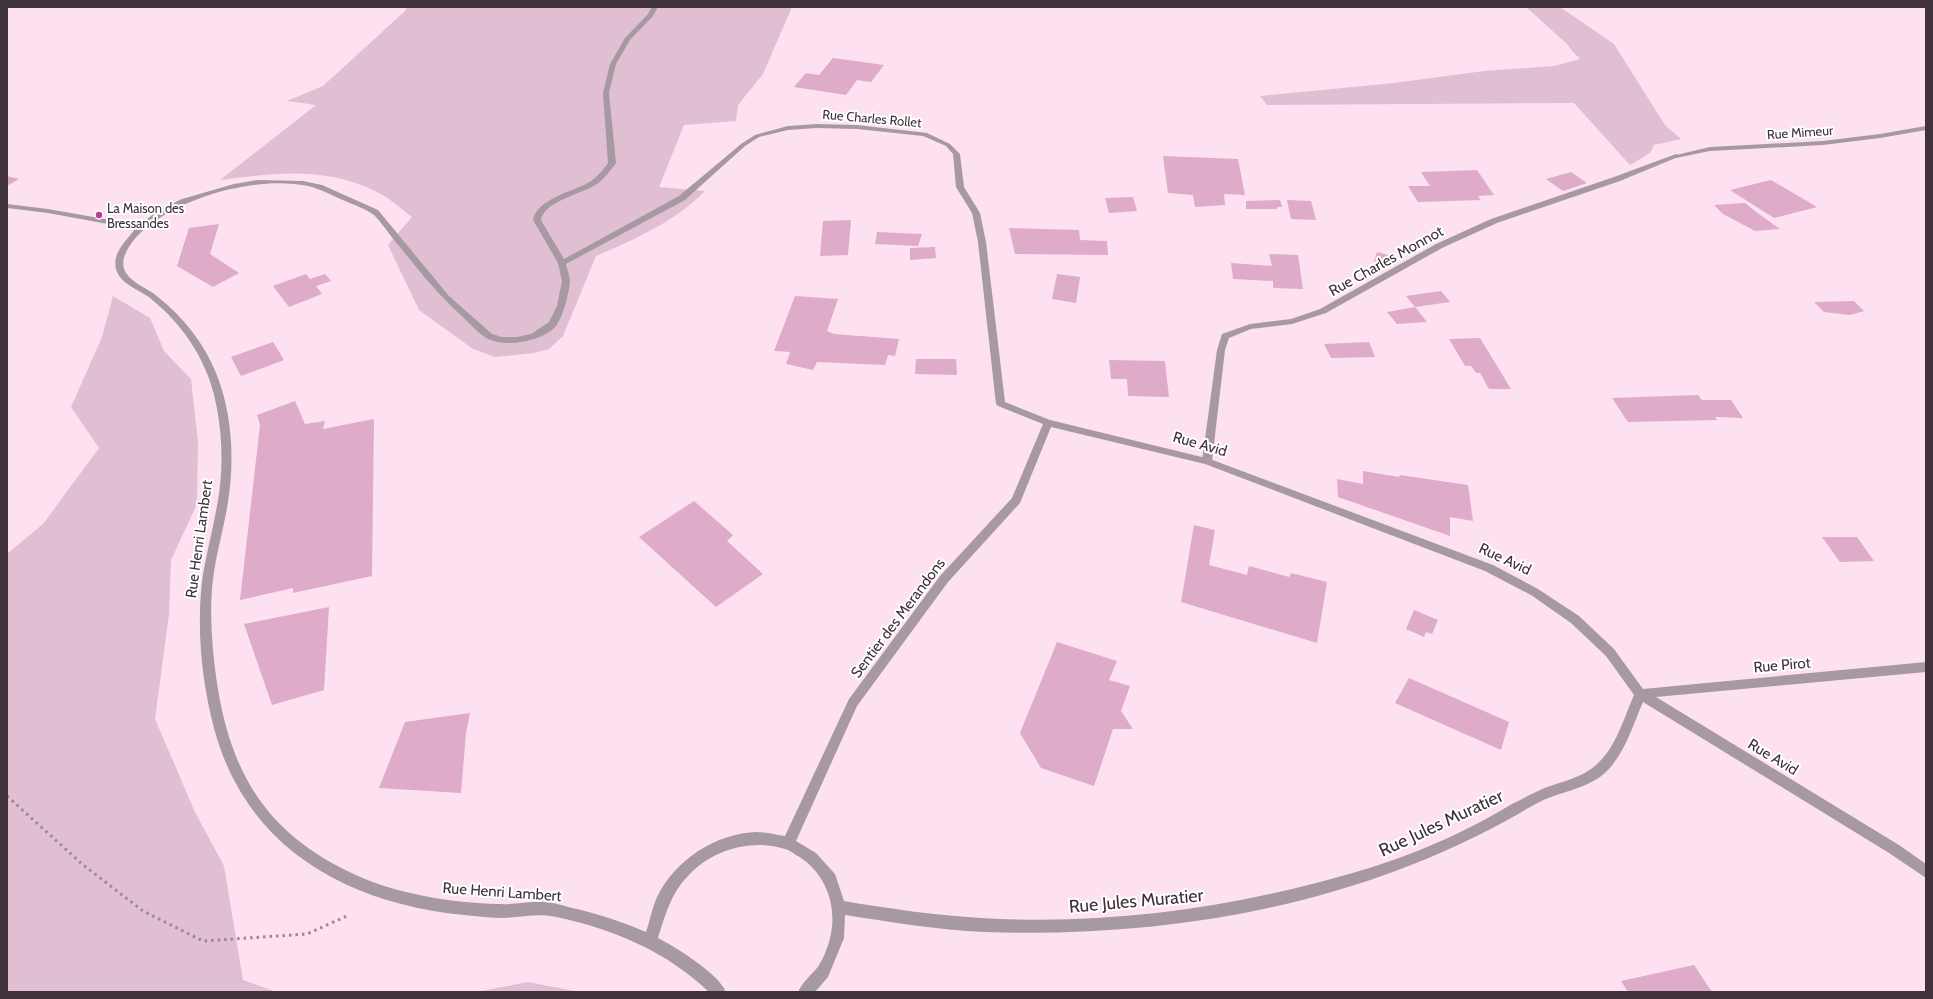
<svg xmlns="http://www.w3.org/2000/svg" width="1933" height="999" viewBox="0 0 1933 999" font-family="Cabin,sans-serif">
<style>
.green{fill:#e1bfd2}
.building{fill:#deabc9}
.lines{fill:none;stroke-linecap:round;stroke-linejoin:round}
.path{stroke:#9c8894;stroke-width:3;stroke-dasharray:2.5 4;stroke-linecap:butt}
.lane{fill:#a799a1;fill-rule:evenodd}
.street{fill:#a799a1;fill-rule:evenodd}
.poi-dot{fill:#b94093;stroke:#fff;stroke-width:1.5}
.labels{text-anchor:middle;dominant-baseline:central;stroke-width:4;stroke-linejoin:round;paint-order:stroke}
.far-street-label{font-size:13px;fill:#3f323a;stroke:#fff}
.far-poi-label{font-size:13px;fill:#3f323a;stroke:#fff;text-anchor:start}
.street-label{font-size:15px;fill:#3f323a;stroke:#fff}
.near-street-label{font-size:18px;fill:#3f323a;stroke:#fff}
</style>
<rect width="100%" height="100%" fill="#fde1f1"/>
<g class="green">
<path d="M407 7H792L763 74 738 105 736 121 684 125 659 187 705 191C676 221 634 240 596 256L563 336 549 349 534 353 495 357 473 349 419 310 388 245 412 217C401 209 390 198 377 192 326 166 275 173 220 180L316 105 287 101 323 86 405 11Z"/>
<path d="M1526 7H1560L1614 44 1665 125 1681 139 1654 145 1650 153 1630 165 1574 103 1267 105 1260 96 1394 83 1484 71 1554 66 1580 59 1573 52 1567 44Z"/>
<path d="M113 296 150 318 164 351 191 379 198 442 197 504 171 560 169 614 155 719 195 812 224 866 243 980 277 992H7V554L43 524 99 448 71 407 102 337Z"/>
<path d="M528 982 580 992H476Z"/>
</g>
<g class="building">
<path d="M833 58 884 65 871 82 857 80 846 95 794 87 806 73 819 75Z"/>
<path d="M1163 156 1238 159 1245 195 1224 194 1225 205 1195 207 1193 195 1168 193Z"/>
<path d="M1477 170 1494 195 1478 196 1481 200 1418 202 1408 186H1430L1421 172Z"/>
<path d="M1571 172 1587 183 1563 191 1546 179Z"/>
<path d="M7 176 19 179 7 186Z"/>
<path d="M1771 180 1817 207 1774 218 1730 190Z"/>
<path d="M1133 197 1137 211 1109 213 1105 198Z"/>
<path d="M1280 200 1282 207H1277V209H1246V201Z"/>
<path d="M1287 200 1311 201 1316 220 1291 219Z"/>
<path d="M1745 203 1756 212 1780 229 1755 231 1723 214 1714 205Z"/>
<path d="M851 220 848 255 820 256 823 221Z"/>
<path d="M219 224 210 254 239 273 213 287 177 266 189 228Z"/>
<path d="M1009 228 1079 230 1080 240 1107 241 1108 255 1015 254Z"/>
<path d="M877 232 922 234 918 246 875 244Z"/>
<path d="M935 247 936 258 910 260V248Z"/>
<path d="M1377 252 1395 257 1383 265 1374 261Z"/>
<path d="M1269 254 1298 255 1303 289 1273 288V281L1233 279 1231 263 1272 266Z"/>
<path d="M306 274 310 279 325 274 331 281 316 286 322 294 289 307 273 286Z"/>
<path d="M1057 274 1080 277 1076 303 1052 299Z"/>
<path d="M1441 291 1450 302 1415 307 1406 296Z"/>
<path d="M795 296 838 299 827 331 834 334 899 339 895 356 888 355 885 365 817 362 813 370 786 364 790 352 774 351Z"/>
<path d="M1854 301 1864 311 1850 315 1824 312 1814 302Z"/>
<path d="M1415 307 1427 322 1397 324 1387 312Z"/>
<path d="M1480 338 1511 389H1489L1480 373H1476L1471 366H1465L1449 339Z"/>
<path d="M273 342 284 360 241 376 231 357Z"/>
<path d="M1369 342 1375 357 1331 358 1324 344Z"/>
<path d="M916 359H956L957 375 915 374Z"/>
<path d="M1109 360 1165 361 1169 397 1128 396 1127 379H1111Z"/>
<path d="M1698 395 1702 400H1731L1743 418 1715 417 1717 420 1628 422 1612 398Z"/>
<path d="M295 401 305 424 325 421 323 429 374 419 372 576 293 593V588L240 600 260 425 257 415Z"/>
<path d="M1363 471 1399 477 1400 475 1468 485 1473 521 1450 517V536L1338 497 1337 479 1363 484Z"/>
<path d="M694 501 733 535 727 541 763 574 716 607 639 537Z"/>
<path d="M1194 525 1215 530 1209 565 1247 575 1249 566 1289 577 1291 573 1327 582 1317 643 1181 602Z"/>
<path d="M1822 537H1857L1874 561 1840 562Z"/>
<path d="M329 607 324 690 272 705 244 624Z"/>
<path d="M1414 610 1438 620 1432 634 1426 632 1424 637 1406 629Z"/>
<path d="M1057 642 1117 661 1109 680 1130 686 1121 711 1133 729H1113L1094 786 1041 768 1020 733Z"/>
<path d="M1409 678 1509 722 1501 750 1395 703Z"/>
<path d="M470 713 466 733 461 793 379 788 405 722Z"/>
<path d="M1694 965 1712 992H1628L1621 981Z"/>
</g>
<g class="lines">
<path class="path" d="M7 796 82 864 143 911 203 941 307 934 347 916"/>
<path class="lane" d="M1676 154 1680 156 1678 157 1620 181 1497 223 1442 248 1326 313 1292 324 1251 329 1229 338 1225 350 1212 461 1210 463H1204L1202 461 1217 350 1222 334 1250 324 1291 319 1320 309 1436 244 1491 219 1614 177Z"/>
<g class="street">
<path d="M652 7H658L653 16 630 40 616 64 609 93 616 163C610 171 605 178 597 184 582 194 544 201 541 220L564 259 679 196 741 144 755 135 788 126 817 124 857 125 927 133 950 144 960 154 964 187 980 213 986 242 1005 402 1050 420 1210 459 1493 565 1538 589 1579 616 1614 649 1643 689 1926 662V672L1656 697 1899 845 1926 864V878L1889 853 1643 702C1632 727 1623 760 1600 777 1585 787 1568 791 1551 797 1540 801 1530 807 1520 813 1357 906 1170 938 984 932 938 930 891 922 845 915L844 938 828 977 815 992H798C802 983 810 976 817 968 822 962 828 947 830 938 838 907 826 873 798 856 794 854 790 850 785 849 752 838 711 850 688 876 671 893 665 916 658 938 676 947 719 974 726 992H709C666 951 613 929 556 917 539 913 522 917 504 918 491 918 477 916 464 915 346 903 246 848 214 728 201 679 196 624 203 574 207 551 213 529 217 506 223 474 223 441 217 409 210 365 185 326 150 298 138 289 120 284 116 269 112 253 126 241 135 229L48 213 7 208V204L48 209 139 225 159 210 182 199 234 184 258 180 303 181 322 185 378 210 449 296 492 334 502 337H517L531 334 549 322 557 306 562 281 558 263 533 220C537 198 574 192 591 181 598 176 603 170 608 163L603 93 610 64 625 38 648 14ZM817 128 857 129 923 136 946 146 953 154 956 187 972 213 978 242 996 404 998 406 1043 424 1012 498 940 576 849 699 785 836C776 835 766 832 757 832 716 833 675 860 657 897 652 908 650 921 646 932 623 922 601 915 577 909 567 907 557 903 546 902 530 901 514 905 498 904 453 903 397 894 356 875 269 836 231 776 217 683 212 649 209 613 213 579 216 555 223 531 227 508 235 463 233 415 216 373 204 343 183 317 158 297 149 289 132 283 126 273 116 257 136 236 148 226 188 195 257 176 308 186 321 189 333 196 345 201 354 205 366 209 374 215 383 224 391 237 399 246 420 272 440 297 464 318 471 325 479 334 488 339 507 348 543 341 556 326 563 317 570 290 570 280 569 274 567 269 566 264L685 200 745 146 759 137 788 130ZM1051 427 1205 464 1485 571 1531 595 1571 623 1606 656 1634 695C1623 720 1615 752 1591 769 1578 778 1562 782 1547 787 1535 792 1524 798 1512 804 1485 820 1457 835 1427 847 1392 862 1354 873 1316 883 1208 911 1093 925 981 918 935 915 890 909 844 901L835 874 816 853 796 841 857 706 948 582 1020 503Z"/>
<path d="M1926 126V130L1880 138 1823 145 1710 151 1676 158 1672 156 1710 147 1823 141 1880 134Z"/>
</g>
</g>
<circle class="poi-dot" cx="99" cy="215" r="4"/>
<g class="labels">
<g class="far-street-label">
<text transform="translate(872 118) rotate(5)">Rue Charles Rollet</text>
<text transform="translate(1800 132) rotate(-4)">Rue Mimeur</text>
</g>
<g class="far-poi-label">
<text x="107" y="208">La Maison des<tspan x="107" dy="15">Bressandes</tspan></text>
</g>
<g class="street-label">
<text transform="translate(1386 261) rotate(-29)">Rue Charles Monnot</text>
<text transform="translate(1200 444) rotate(16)">Rue Avid</text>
<text transform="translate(199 539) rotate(-82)">Rue Henri Lambert</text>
<text transform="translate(1505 559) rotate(25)">Rue Avid</text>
<text transform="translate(898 618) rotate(-53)">Sentier des Merandons</text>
<text transform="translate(1782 665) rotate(-5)">Rue Pirot</text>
<text transform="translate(1773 757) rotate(31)">Rue Avid</text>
<text transform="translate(502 892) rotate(4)">Rue Henri Lambert</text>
</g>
<g class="near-street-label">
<text transform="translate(1441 823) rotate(-25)">Rue Jules Muratier</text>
<text transform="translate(1136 901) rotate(-5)">Rue Jules Muratier</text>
</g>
</g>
<rect width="1933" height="999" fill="none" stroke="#3f323a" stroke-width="16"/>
</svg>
